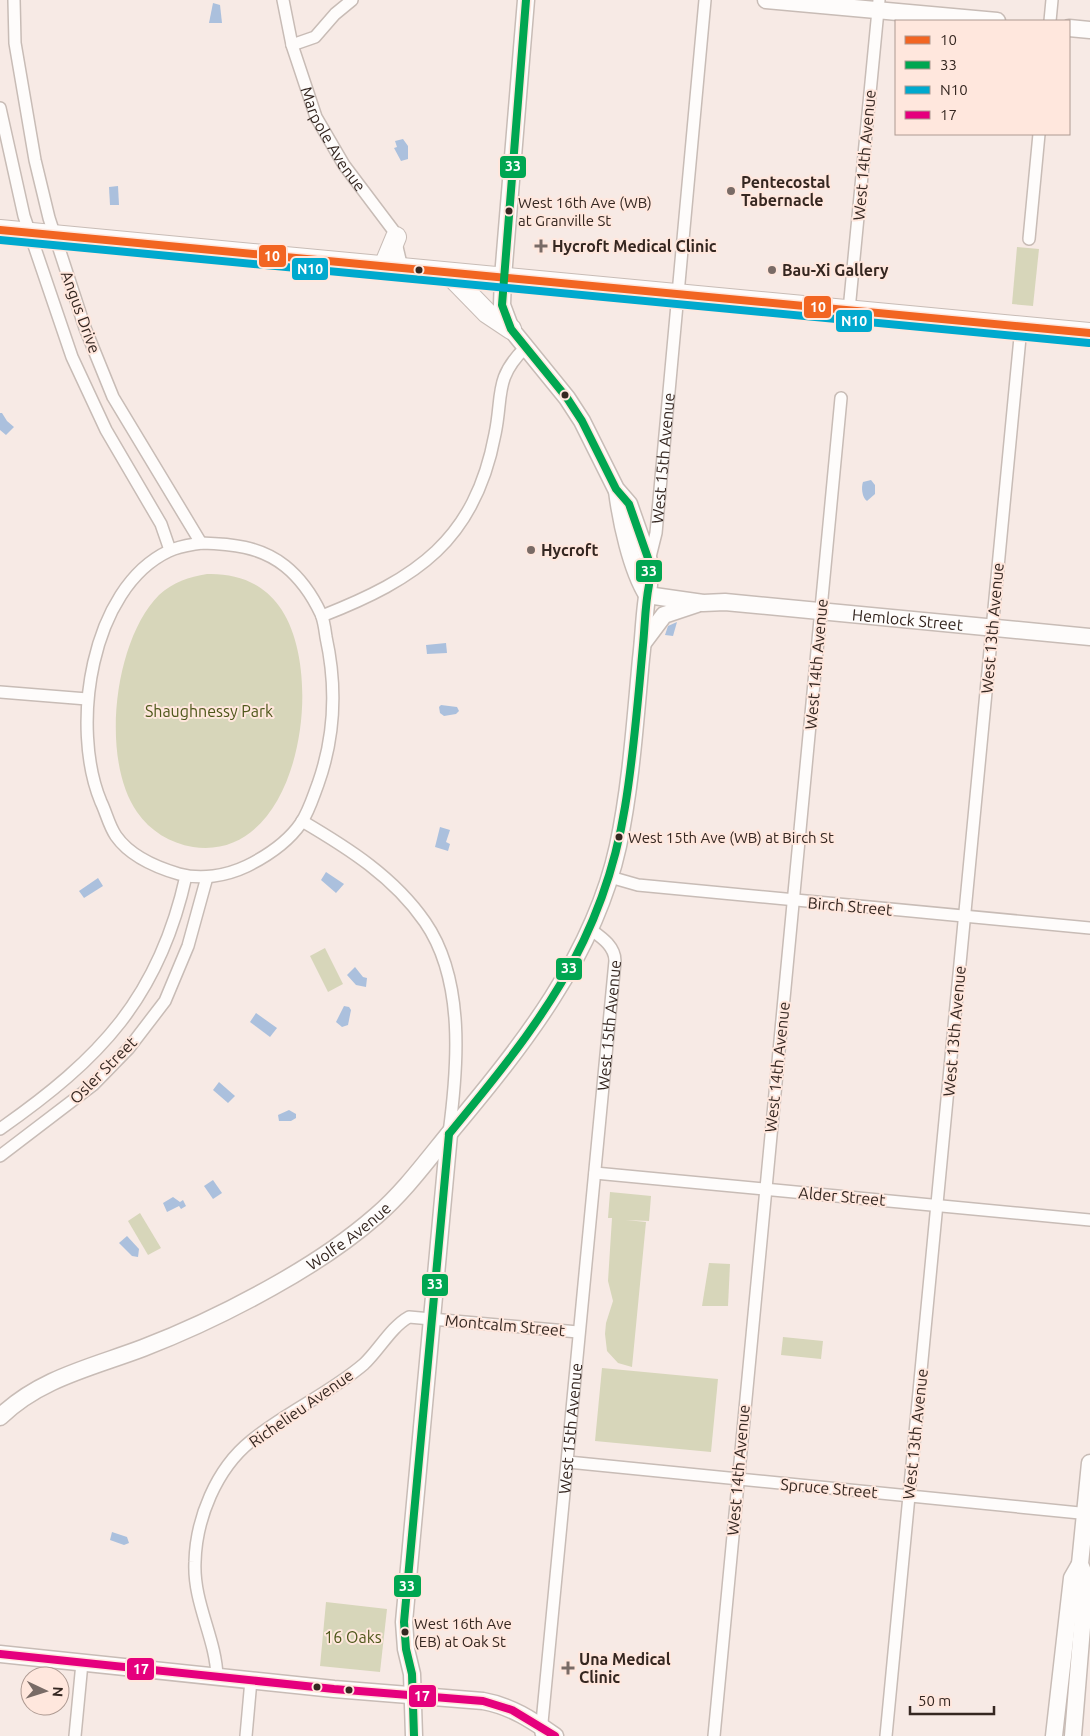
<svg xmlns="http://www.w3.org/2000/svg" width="1090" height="1736" viewBox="0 0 1090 1736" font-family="Ubuntu,sans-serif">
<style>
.green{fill:#d7d6ba}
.water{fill:#abc0dd}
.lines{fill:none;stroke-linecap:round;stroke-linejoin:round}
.street-casing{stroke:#c8bcb6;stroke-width:14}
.secondary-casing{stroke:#c8bcb6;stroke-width:19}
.highway-casing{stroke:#c8bcb6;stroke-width:22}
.street{stroke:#fefcfb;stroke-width:11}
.secondary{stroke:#fefcfb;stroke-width:16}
.highway{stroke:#fefcfb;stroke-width:20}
.bus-1-casing{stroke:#ffe7dd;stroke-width:11}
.bus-2-casing{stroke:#ffe7dd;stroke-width:11}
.bus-3-casing{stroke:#ffe7dd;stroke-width:11}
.bus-4-casing{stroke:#ffe7dd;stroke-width:11}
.bus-1{stroke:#f26522;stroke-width:8}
.bus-2{stroke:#00a651;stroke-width:8}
.bus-3{stroke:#00a9ce;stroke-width:8}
.bus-4{stroke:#e5007d;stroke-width:8}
.poi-dot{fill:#796b66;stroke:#ffe7dd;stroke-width:2}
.bus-dot{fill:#352721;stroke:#ffe7dd;stroke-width:2}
.labels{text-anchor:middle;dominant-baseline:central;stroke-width:4;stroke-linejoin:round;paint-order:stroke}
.bus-label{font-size:15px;fill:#352721;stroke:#ffe7dd;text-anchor:start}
.street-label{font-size:16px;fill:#352721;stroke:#ffe7dd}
.poi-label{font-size:16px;font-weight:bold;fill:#352721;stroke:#ffe7dd;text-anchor:start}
.park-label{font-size:16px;fill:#4e571a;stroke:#ffe7dd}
.line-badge{stroke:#ffe7dd;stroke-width:2}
.badge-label{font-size:14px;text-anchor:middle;font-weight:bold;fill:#fff}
</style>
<rect width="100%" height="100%" fill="#f7eae5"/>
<g class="green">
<path d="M1017 247 1039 249 1033 306 1012 304Z"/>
<path d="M207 574C235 573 262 582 279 606 328 672 300 863 193 847 170 843 150 831 137 812 100 759 114 640 159 595 173 582 189 577 207 574Z"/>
<path d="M325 948 343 984 328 992 310 956Z"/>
<path d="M610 1192 651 1196 649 1221 626 1220 646 1222 632 1367 618 1363 607 1351 605 1334 606 1323 613 1301 608 1281 612 1218H608Z"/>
<path d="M140 1213 161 1248 148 1255 128 1221Z"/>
<path d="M709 1263 730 1264 728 1306H702Z"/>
<path d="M783 1337 823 1341 821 1359 781 1355Z"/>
<path d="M602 1368 718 1379 711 1452 595 1441Z"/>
<path d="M326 1602 387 1609 380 1672 320 1666Z"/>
</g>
<g class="water">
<path d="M213 3 220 5 222 23H209Z"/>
<path d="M403 139 408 146V159L401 161 394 148 397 147 395 141Z"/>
<path d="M118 186 119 205H110L109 187Z"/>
<path d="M0 413H2L7 421 14 427 6 435 0 430Z"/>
<path d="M871 480 875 485V494L867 501C862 498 861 487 863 482Z"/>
<path d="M677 622 673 636 665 635 668 626Z"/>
<path d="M446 643 447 653 427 654 426 645Z"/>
<path d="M441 705 457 707 459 711 456 714 444 716 440 713 439 707Z"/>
<path d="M440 827 450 830 446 842 450 844 448 851 435 847Z"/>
<path d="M326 872 344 884 336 893 321 880Z"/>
<path d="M98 878 103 886 84 898 79 891Z"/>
<path d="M355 967 363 977 367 978 366 987 356 985 347 975Z"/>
<path d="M344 1006 349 1007 351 1010 348 1025 342 1027 336 1022Z"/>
<path d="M256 1013 277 1028 270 1037 250 1022Z"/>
<path d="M219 1082 235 1096 228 1103 213 1090Z"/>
<path d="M289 1110 296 1114V1118L291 1121H279L278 1115Z"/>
<path d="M213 1180 222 1193 213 1199 204 1186Z"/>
<path d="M173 1197 180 1202 183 1200 186 1206 181 1209 179 1206 167 1212 163 1203Z"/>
<path d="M127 1236 139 1249 138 1257 132 1256 119 1243Z"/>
<path d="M112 1532 127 1537 129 1543 124 1545 110 1540Z"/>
</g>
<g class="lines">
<g class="street-casing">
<g id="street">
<path d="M14 0 15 43 35 160 49 218 85 328 113 397 201 543"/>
<path id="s1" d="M283 0 292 45 316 117 344 165 393 230 402 268"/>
<path d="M1050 21 1052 0"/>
<path d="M292 45 315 37 335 14 352 0"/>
<path d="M0 108 24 216 72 357 106 430 161 524 170 550"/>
<path d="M1029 239 1039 134"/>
<path d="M849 310 879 0"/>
<path d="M201 543C231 544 260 546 285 566 300 578 313 597 321 614 324 621 325 630 326 637 337 687 335 736 318 784 313 797 309 811 301 823 288 842 267 856 247 866 226 876 201 880 179 874 155 867 130 856 116 836 109 826 106 812 101 802 70 728 90 588 169 551 179 546 190 545 201 543Z"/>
<path id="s2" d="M649 561 656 533 705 0"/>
<path d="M322 616C416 579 475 541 495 434 503 396 494 378 525 348"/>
<path d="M0 692 87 699"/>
<path d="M302 821C348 848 394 877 425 922 465 980 458 1066 449 1133"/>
<path d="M610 877 638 885 1090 928"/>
<path d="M0 1129C100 1059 159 998 186 876"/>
<path d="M0 1156 93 1085 129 1048 165 1001 188 946 207 877"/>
<path d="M595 1173 1090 1220"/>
<path d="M568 1462 1090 1514"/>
<path d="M217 1677C216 1638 193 1603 195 1562 196 1519 216 1469 251 1441 286 1412 329 1394 364 1364 379 1350 391 1327 409 1317L578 1332"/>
<path id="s3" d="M541 1733 615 961C615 946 601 937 590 929"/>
<path d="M75 1736 82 1663"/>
<path d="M246 1736 251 1680"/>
<path d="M714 1736 841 398"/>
<path d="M886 1736 1021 327"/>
</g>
</g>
<g class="secondary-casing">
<g id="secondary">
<path d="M766 0 997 21"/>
<path d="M1069 28 1090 30"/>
<path d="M617 491C621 522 631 569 647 595"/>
<path id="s4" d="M647 595 703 603 725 602 1090 637"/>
<path d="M643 643 664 615 697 604"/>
<path id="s5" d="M0 1417C40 1378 93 1367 143 1348 187 1331 231 1310 272 1287 308 1267 345 1243 376 1216 405 1191 428 1159 452 1130 522 1046 594 956 618 846 631 785 635 722 641 659 644 635 644 609 649 585V561L629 504 616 489 582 421 567 398 511 329 502 305 503 277 526 0"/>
<path d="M0 1654 334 1689 483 1701C511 1706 532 1720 555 1736"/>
<path d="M414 1736 412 1674 406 1649 404 1622 449 1134"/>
<path d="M1054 1736 1072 1578 1080 1564"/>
<path d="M1073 1736 1086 1579 1080 1564 1090 1463"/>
</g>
</g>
<g class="highway-casing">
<g id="highway">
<path d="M0 230 1090 333"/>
<path d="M384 266 396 237"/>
<path d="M448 273 487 313 511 329"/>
</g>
</g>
<use href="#street" class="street"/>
<use href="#secondary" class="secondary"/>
<use href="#highway" class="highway"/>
<g class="bus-1-casing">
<path id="bus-1" d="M0 230 1090 333"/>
</g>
<g class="bus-2-casing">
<g id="bus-2">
<path d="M449 1134C535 1030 603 945 625 807 634 753 638 699 643 645 645 625 645 605 649 585V561L629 504 616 489 582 421 567 398 511 329 502 305 526 0"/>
<path d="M414 1736 412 1674 406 1649 404 1622 449 1134"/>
</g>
</g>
<g class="bus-3-casing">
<path id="bus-3" d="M0 240 1089 343"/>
</g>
<g class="bus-4-casing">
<path id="bus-4" d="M0 1654 334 1689 483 1701 512 1710 555 1736"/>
</g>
<use href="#bus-1" class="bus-1"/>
<use href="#bus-2" class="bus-2"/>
<use href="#bus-3" class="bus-3"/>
<use href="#bus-4" class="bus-4"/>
</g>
<g class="poi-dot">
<circle cx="731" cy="191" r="5"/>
<path d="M538.5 238.5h5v5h5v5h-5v5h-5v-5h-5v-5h5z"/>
<circle cx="772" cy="270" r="5"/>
<circle cx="531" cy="550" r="5"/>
<path d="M565.5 1660.5h5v5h5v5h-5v5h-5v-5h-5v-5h5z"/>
</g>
<g class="bus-dot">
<circle cx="509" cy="211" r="4.5"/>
<circle cx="419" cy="270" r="4.5"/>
<circle cx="565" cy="395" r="4.5"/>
<circle cx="619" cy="837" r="4.5"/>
<circle cx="405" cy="1632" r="4.5"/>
<circle cx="317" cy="1687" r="4.5"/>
<circle cx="349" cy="1690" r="4.5"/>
</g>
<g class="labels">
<g class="bus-label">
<text x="518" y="202">West 16th Ave (WB)<tspan x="518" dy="18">at Granville St</tspan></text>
<text x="628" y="837">West 15th Ave (WB) at Birch St</text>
<text x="414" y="1623">West 16th Ave<tspan x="414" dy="18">(EB) at Oak St</tspan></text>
</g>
<g class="street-label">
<text stroke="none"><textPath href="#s1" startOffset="149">Marpole Avenue</textPath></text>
<text transform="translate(864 155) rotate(-85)">West 14th Avenue</text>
<text transform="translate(81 312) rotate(70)">Angus Drive</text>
<text stroke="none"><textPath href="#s2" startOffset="104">West 15th Avenue</textPath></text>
<text stroke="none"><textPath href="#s4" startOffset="262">Hemlock Street</textPath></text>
<text transform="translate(992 628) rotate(-85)">West 13th Avenue</text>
<text transform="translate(816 664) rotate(-85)">West 14th Avenue</text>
<text transform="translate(850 906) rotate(5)">Birch Street</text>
<text stroke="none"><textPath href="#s3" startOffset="711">West 15th Avenue</textPath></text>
<text transform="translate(954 1031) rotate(-85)">West 13th Avenue</text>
<text transform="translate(777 1067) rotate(-84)">West 14th Avenue</text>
<text transform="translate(103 1070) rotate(-45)">Osler Street</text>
<text transform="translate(842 1196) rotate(5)">Alder Street</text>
<text stroke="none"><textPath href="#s5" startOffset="395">Wolfe Avenue</textPath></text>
<text transform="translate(505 1325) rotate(5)">Montcalm Street</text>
<text transform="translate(301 1408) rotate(-35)">Richelieu Avenue</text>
<text stroke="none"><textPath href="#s3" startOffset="306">West 15th Avenue</textPath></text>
<text transform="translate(915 1434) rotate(-84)">West 13th Avenue</text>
<text transform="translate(738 1470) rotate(-85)">West 14th Avenue</text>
<text transform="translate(829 1488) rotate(5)">Spruce Street</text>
</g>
<g class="poi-label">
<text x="741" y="182">Pentecostal<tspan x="741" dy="18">Tabernacle</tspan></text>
<text x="552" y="246">Hycroft Medical Clinic</text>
<text x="782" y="270">Bau-Xi Gallery</text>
<text x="541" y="550">Hycroft</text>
<text x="579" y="1659">Una Medical<tspan x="579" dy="18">Clinic</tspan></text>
</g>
<g class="park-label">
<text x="209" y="711">Shaughnessy Park</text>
<text x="353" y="1637">16 Oaks</text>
</g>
</g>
<g class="line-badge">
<rect x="499" y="155" width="28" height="24" rx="5" fill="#00a651"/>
<rect x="258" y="244" width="29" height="24" rx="5" fill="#f26522"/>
<rect x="291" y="257" width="38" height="24" rx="5" fill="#00a9ce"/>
<rect x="803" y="295" width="29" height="24" rx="5" fill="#f26522"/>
<rect x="835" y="309" width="38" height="24" rx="5" fill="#00a9ce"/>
<rect x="635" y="559" width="28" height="24" rx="5" fill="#00a651"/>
<rect x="555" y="957" width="28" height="24" rx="5" fill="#00a651"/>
<rect x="421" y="1273" width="28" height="24" rx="5" fill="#00a651"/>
<rect x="393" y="1574" width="29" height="24" rx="5" fill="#00a651"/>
<rect x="126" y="1657" width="29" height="24" rx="5" fill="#e5007d"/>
<rect x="408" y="1684" width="29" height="24" rx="5" fill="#e5007d"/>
</g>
<g class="badge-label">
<text x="513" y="171">33</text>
<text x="272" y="261">10</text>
<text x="310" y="274">N10</text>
<text x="818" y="312">10</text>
<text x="854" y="326">N10</text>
<text x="649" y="576">33</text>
<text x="569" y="973">33</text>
<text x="435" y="1289">33</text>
<text x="407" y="1591">33</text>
<text x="141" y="1674">17</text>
<text x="422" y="1701">17</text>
</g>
<rect x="895" y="20" width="175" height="115" fill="#ffe7dd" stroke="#ae9a92"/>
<rect x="905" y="36" width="25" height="8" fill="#f26522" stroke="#ae9a92"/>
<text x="940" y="45" font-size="15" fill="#352721">10</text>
<rect x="905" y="61" width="25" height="8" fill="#00a651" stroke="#ae9a92"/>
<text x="940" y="70" font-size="15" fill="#352721">33</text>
<rect x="905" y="86" width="25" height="8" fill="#00a9ce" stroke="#ae9a92"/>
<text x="940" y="95" font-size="15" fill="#352721">N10</text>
<rect x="905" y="111" width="25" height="8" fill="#e5007d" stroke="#ae9a92"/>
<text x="940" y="120" font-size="15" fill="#352721">17</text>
<g transform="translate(45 1691) rotate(94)"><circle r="24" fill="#ffe7dd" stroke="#ae9a92"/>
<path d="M0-4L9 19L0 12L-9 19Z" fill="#796b66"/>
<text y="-8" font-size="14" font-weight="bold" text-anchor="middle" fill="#352721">N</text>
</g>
<path d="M910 1706v8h84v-8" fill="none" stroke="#352721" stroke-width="2.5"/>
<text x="918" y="1706" font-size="15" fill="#352721" stroke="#ffe7dd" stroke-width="4" paint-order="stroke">50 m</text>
</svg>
